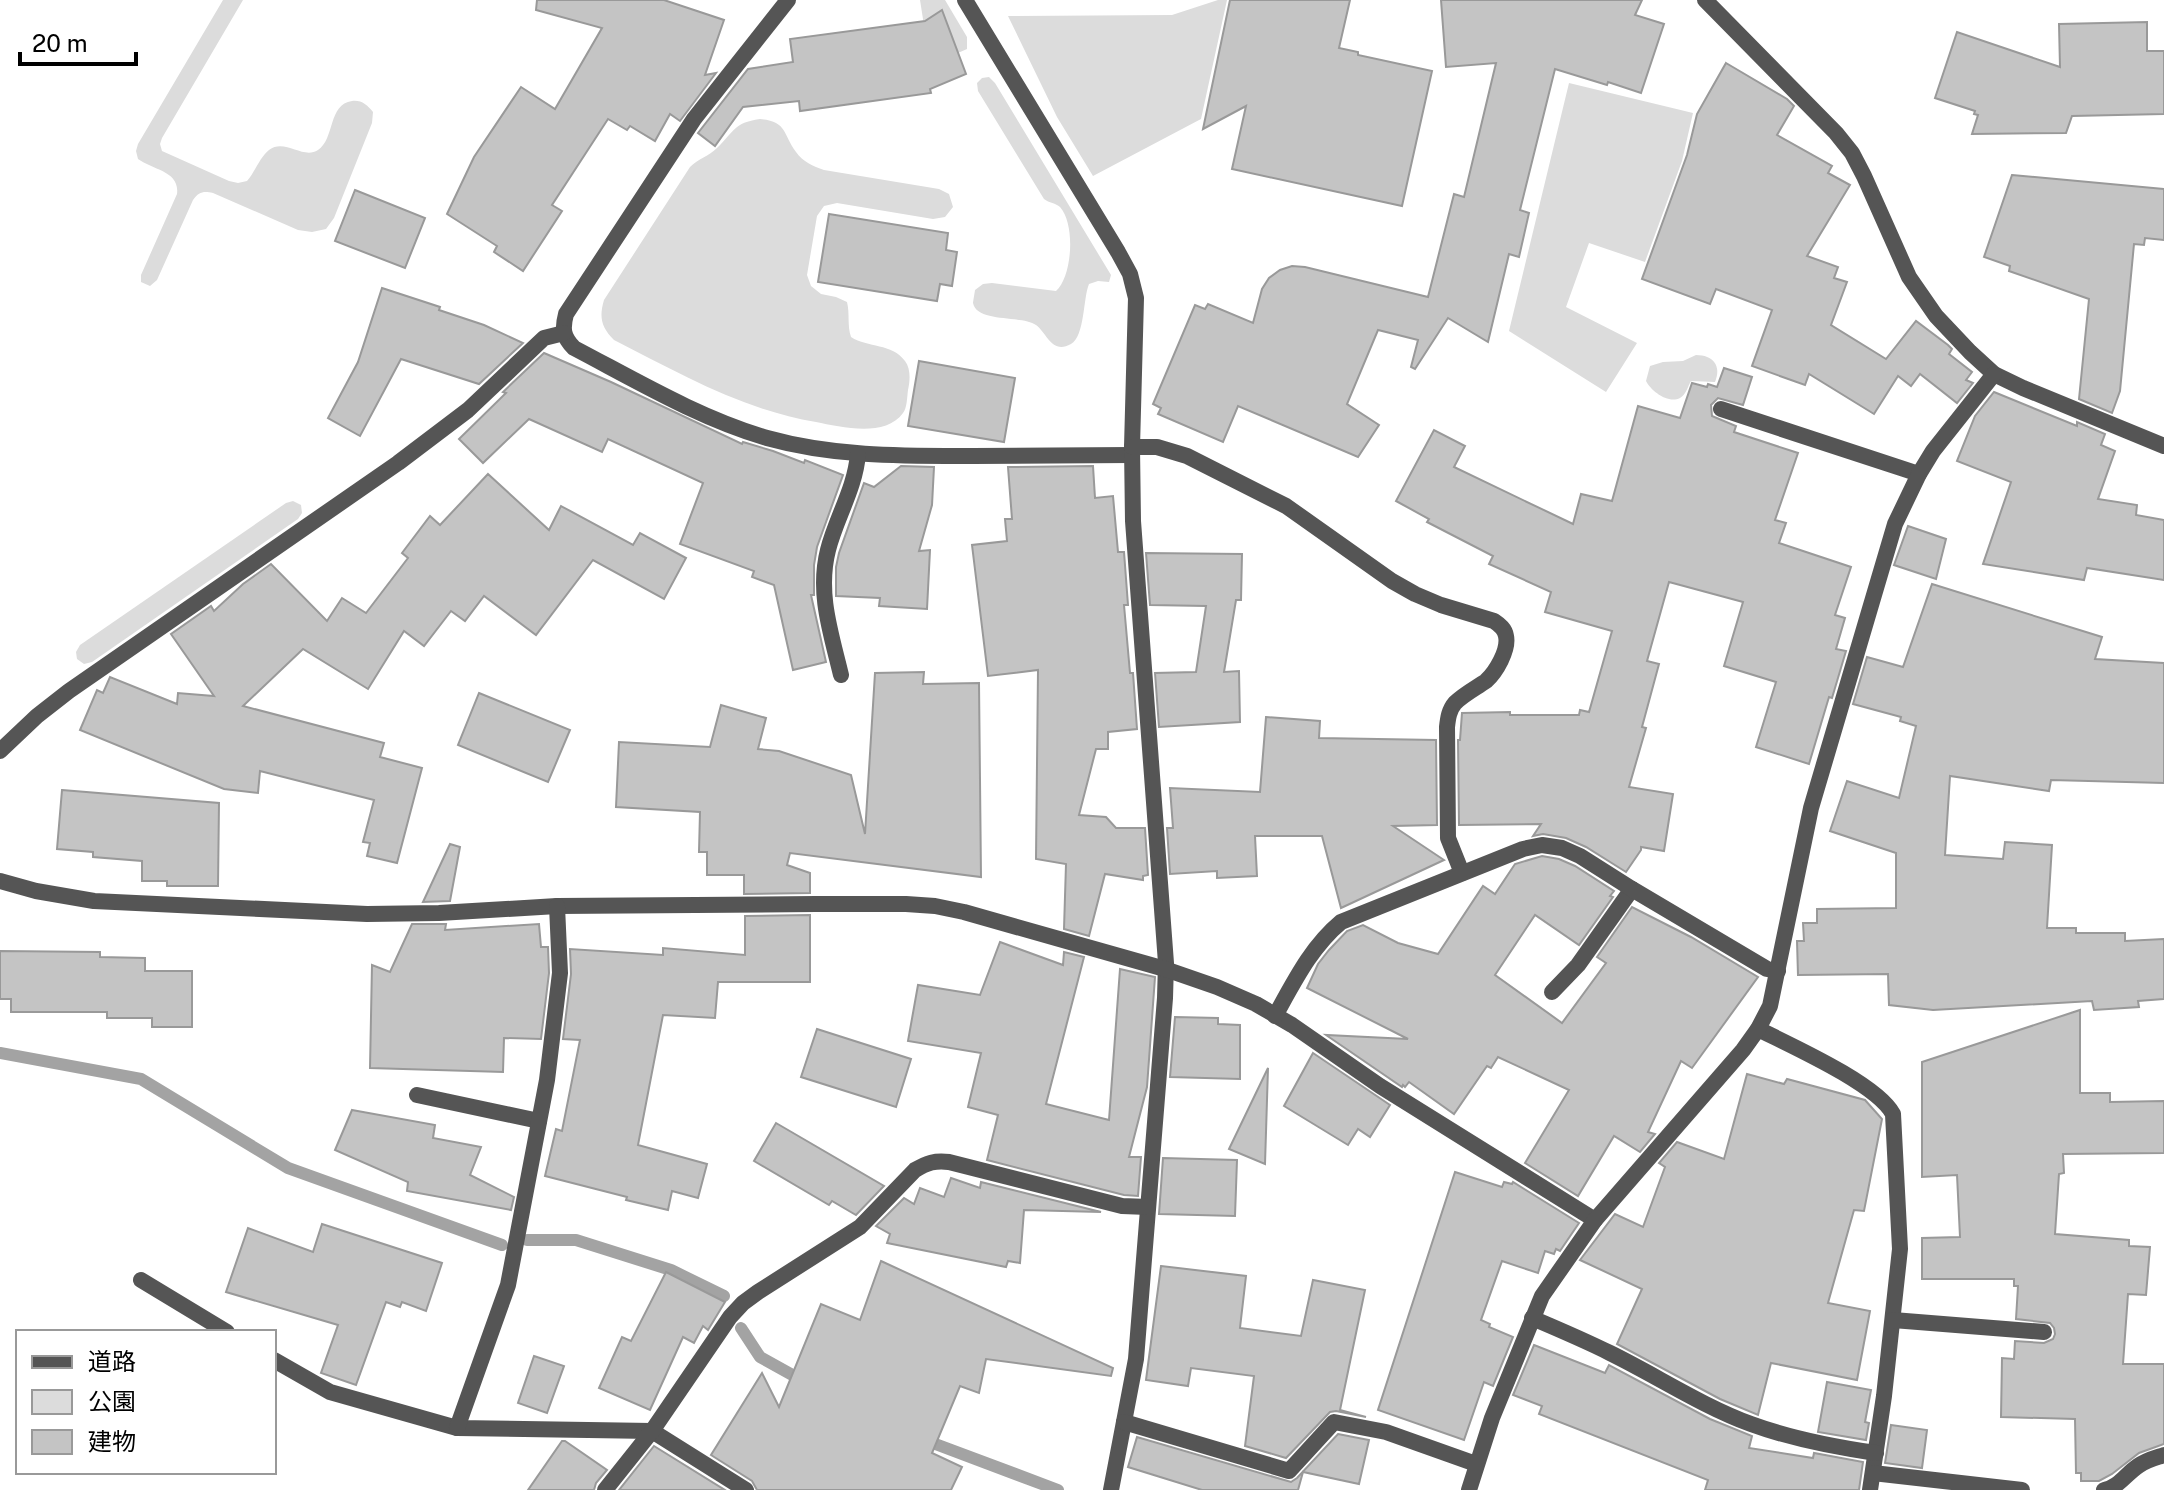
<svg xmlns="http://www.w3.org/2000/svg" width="2164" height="1490" viewBox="0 0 2164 1490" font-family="'Public Sans','Noto Sans JP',sans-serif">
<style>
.green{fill:#dcdcdc}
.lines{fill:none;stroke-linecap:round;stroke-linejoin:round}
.stream{stroke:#a3a3a3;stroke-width:12}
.building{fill:#c4c4c4;stroke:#999;stroke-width:2}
.minor{stroke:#555;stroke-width:16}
</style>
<rect width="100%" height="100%" fill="#fff"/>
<g class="green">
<path d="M223 0H243L162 138 160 144 162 151 229 181 238 183 247 181C255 172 260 157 269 150 285 138 303 160 318 150 335 139 328 104 352 101 362 100 367 105 373 112L372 123 334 218 326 229 312 232 298 230 213 193C203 191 199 192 193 200L157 280 150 286 141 282V275L177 194C180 171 153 170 138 159L136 151 138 144Z"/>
<path d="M920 0H945L967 37V49L942 60 928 51Z"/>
<path d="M1218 0H1227L1201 119 1093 176 1057 117 1008 16 1172 15Z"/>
<path d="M989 77 995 83 1111 275 1109 282 1098 281 1089 284C1083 298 1085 336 1071 344 1052 355 1047 333 1036 325 1022 315 977 323 973 303 973 302 975 291 975 290L983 284 992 283 1056 291C1072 277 1076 225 1060 207 1056 203 1049 203 1044 199L978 91 977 83 982 78Z"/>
<path d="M1569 83 1693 113 1682 161 1645 262 1589 243 1566 307 1637 343 1606 392 1509 331Z"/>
<path d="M760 119C787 121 783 134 796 152 803 162 813 166 824 170L939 189 949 194 953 207 945 217 933 219 837 203 824 206 817 216 807 275 811 286 821 294 836 297 847 302C850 314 847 325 851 337 868 348 892 343 905 361 911 369 910 381 908 390 907 398 907 408 903 413 885 438 841 427 816 422 743 410 679 373 614 340 601 327 599 317 604 300L690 167C698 159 709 156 717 148 735 131 733 123 760 119Z"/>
<path d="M1696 355C1713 355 1722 366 1715 382L1691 381C1688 386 1686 395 1680 398 1668 404 1651 391 1646 381L1650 366 1663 362 1683 361Z"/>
<path d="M293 501 301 505 302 513 298 519 92 662 84 664 77 659 76 652 80 645 286 503Z"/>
</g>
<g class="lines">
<g class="stream">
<path d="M0 1053 141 1079 288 1168 502 1245"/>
<path d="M527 1240H576L671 1270 724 1296"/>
<path d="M741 1328 760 1357 805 1382"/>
<path d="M922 1439 1058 1490"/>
</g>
</g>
<g class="building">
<path d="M537 0H664L724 20 705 75 716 73 680 121 670 114 655 141 630 126 627 130 608 119 552 205 562 211 523 271 494 252 497 246 447 214 474 157 521 87 555 109 602 28 536 10Z"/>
<path d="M1230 0H1350L1339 48 1358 52V55L1432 71 1402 206 1232 169 1246 106 1203 129Z"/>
<path d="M1441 0H1642L1635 15 1664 24 1641 93 1608 82 1607 85 1555 69 1520 210 1529 213 1519 257 1509 254 1488 342 1448 318 1415 369 1411 367 1418 340 1378 330 1347 404 1379 425 1358 457 1238 406 1223 442 1158 414 1161 408 1153 404 1195 305 1205 309 1208 304 1253 323 1262 289 1269 278 1280 270 1292 266 1305 267 1428 297 1454 194 1464 197 1496 63 1446 67Z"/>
<path d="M942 10 966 74 930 89 931 93 800 111 799 101 743 107 715 146 698 133 748 69 793 62 790 39 925 21Z"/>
<path d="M2147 22V51H2164V114L2072 116 2066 133 1972 134 1978 115 1974 114 1975 111 1935 98 1957 32 2060 67 2059 24Z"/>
<path d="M1726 63 1787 99 1794 106 1777 135 1832 166 1828 173 1850 185 1807 256 1838 267 1834 278 1847 282 1831 325 1886 359 1916 321 1948 345 1952 349 1949 354 1972 372 1966 380 1973 383 1957 403 1920 374 1911 386 1898 376 1874 414 1809 374 1805 385 1752 366 1772 310 1716 289 1710 304 1642 279 1687 155 1697 114Z"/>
<path d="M2012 175 2164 189V240L2145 238 2144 245 2134 244 2120 391 2112 413 2079 399 2089 299 2009 271 2010 266 1984 257Z"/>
<path d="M355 190 425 218 405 268 335 241Z"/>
<path d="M829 214 948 233 946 250 957 252 952 286 940 284 937 301 818 282Z"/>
<path d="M382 288 440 307 439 310 484 325 523 343 479 384 401 359 360 436 328 418 358 362Z"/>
<path d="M544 353 611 382 742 444 743 442 773 451 804 463 805 460 843 475 817 547 814 565V595H811L826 662 793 670 774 585 752 577 754 571 680 544 703 483 608 439 602 452 529 419 483 463 459 439 506 393 503 392Z"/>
<path d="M919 361 1015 378 1004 442 908 426Z"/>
<path d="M1724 368 1752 377 1743 405 1718 398 1711 405 1712 416 1736 426 1734 432 1798 453 1775 520 1786 523 1779 543 1851 567 1835 615 1845 618 1836 649 1846 651 1832 698 1829 697 1809 764 1756 747 1776 682 1724 666 1743 602 1669 582 1647 661 1659 664 1642 727 1646 728 1629 787 1673 794 1664 851 1641 847V850L1626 872 1586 847 1566 838 1543 834 1533 836 1541 824 1459 825 1458 740H1460L1462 713 1510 712V715H1579L1580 710 1589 712 1612 631 1545 612 1551 592 1489 564 1493 556 1427 522 1429 519 1396 501 1434 430 1465 446 1454 467 1573 524 1581 494 1612 501 1638 406 1680 418 1692 383 1707 387 1708 384 1717 387Z"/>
<path d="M1994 392 2077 426V422L2105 434 2101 445 2115 451 2098 499 2137 505 2136 515 2164 520V580L2087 568 2084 580 1983 564 2011 482 1957 461 1975 416Z"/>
<path d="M901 466 934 467 932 505 919 551 930 550 927 609 879 606 880 598 836 596V567L839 553 864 483 874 487Z"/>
<path d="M1093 466 1095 498 1113 496 1118 552H1124L1128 605H1124L1130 673H1133L1137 729 1108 732V749H1096L1079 815 1106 817 1116 828H1145L1148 875 1143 876V880L1105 874 1089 936 1064 929 1066 864 1036 859 1038 670 988 676 972 545 1007 541 1005 519H1012L1008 467Z"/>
<path d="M488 474 549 530 561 506 633 545 640 533 686 558 664 599 593 560 536 635 484 596 465 621 451 611 424 646 404 631 368 689 303 649 243 706 384 743 380 757 422 768 397 863 367 856 370 843 363 842 374 800 260 771 258 793 224 789 80 730 97 690 103 693 110 677 177 704 178 693 214 696 171 634 211 606 214 611 243 584 271 564 327 621 342 598 366 613 408 558 402 553 430 516 440 525Z"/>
<path d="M1908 526 1946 539 1936 579 1894 565Z"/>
<path d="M1146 553 1242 554 1241 600H1236L1224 672 1239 671 1240 722 1159 727 1155 673 1196 672 1206 606 1150 605Z"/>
<path d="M1932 584 2102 637 2095 659 2164 663V783L2051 780 2049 791 1950 776 1945 855 2003 859 2005 842 2052 845 2047 928H2076V933H2125V941L2164 939V999L2138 1001 2139 1007 2094 1010 2092 1001 1933 1010 1889 1005 1888 974 1798 975 1797 941H1804L1803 923H1817V909L1896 908V853L1830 831 1847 781 1899 798 1916 726 1900 721 1901 717 1853 704 1867 657 1903 667Z"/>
<path d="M924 672 923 684 979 683 981 877 790 853 787 865 810 873V893L744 894V875H707V852H699L700 812 616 807 619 742 710 747 721 705 766 718 758 749 779 751 851 775 865 834 875 673Z"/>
<path d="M479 693 570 730 548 782 458 745Z"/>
<path d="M1266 717 1320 721 1319 738 1436 740 1437 825 1393 826 1444 860 1341 908 1322 836H1255L1257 876 1217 878V871L1170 874 1167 828H1173L1170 788 1260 792Z"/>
<path d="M62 790 219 803 218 886H167V881H142V861L93 857V852L57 849Z"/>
<path d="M450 844 460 847 450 901 423 902Z"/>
<path d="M1542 856 1559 859 1575 866 1614 891 1610 896 1613 897 1579 945 1535 915 1495 975 1562 1023 1606 963 1597 957 1632 907 1691 937 1758 977 1692 1068 1681 1061 1648 1132 1655 1134 1640 1152 1614 1136 1578 1196 1525 1163 1569 1090 1498 1057 1491 1068 1487 1066 1454 1114 1409 1082 1405 1087 1403 1085 1402 1087 1326 1035 1408 1039 1307 988 1318 964 1329 950 1347 931 1363 925 1398 943 1438 954 1483 886 1495 894 1515 864Z"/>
<path d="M810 915V982H718L715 1018 663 1015 638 1145 707 1164 698 1198 672 1191 668 1210 626 1200 627 1197 545 1176 556 1129 562 1131 580 1040 563 1039 571 974 570 949 663 955V948L745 955V916Z"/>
<path d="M412 924H446L445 930 539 924 541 947H548L549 973 541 1039 504 1038 503 1072 370 1068 372 965 390 972Z"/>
<path d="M1000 942 1063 965 1064 952 1084 957 1046 1104 1109 1120 1120 969 1155 977 1147 1087 1129 1157H1141L1138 1196 1124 1195 987 1160 998 1115 968 1107 981 1053 908 1041 918 985 980 995Z"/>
<path d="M0 951 100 952V957L145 958V971H192V1027H152V1018H107V1012H11V999H0Z"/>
<path d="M2080 1010V1093H2110V1102L2164 1101V1153L2063 1154 2064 1173 2059 1174 2055 1234 2129 1240V1246L2150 1247 2146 1295 2128 1294 2123 1364H2164V1444L2139 1453 2112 1474 2099 1481H2081V1473H2076L2075 1419 2001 1417 2002 1358 2014 1359 2015 1341 2044 1343 2053 1339 2055 1334 2054 1328 2050 1323 2016 1319 2018 1286H2014V1279H1922V1238L1960 1237 1957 1175 1922 1177V1062Z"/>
<path d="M1175 1017 1218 1018V1024L1240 1025V1079L1170 1077Z"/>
<path d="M817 1029 911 1059 896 1107 801 1077Z"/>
<path d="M1313 1053 1390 1105 1370 1137 1358 1129 1348 1145 1284 1106Z"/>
<path d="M1268 1068 1265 1164 1229 1149Z"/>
<path d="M1747 1074 1784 1084 1787 1079 1865 1100 1882 1119 1864 1211 1854 1210 1828 1303 1870 1311 1857 1380 1771 1363 1758 1415 1720 1399 1617 1344 1642 1289 1580 1260 1615 1214 1643 1227 1665 1167 1659 1163 1677 1142 1724 1159Z"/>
<path d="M352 1110 435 1125 433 1138 481 1147 470 1175 514 1197 511 1210 407 1191 408 1182 335 1150Z"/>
<path d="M776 1123 884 1186 856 1215 832 1201 829 1205 754 1161Z"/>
<path d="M1163 1158 1237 1160 1235 1216 1159 1214Z"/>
<path d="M1455 1172 1502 1187 1504 1182 1512 1184 1513 1182 1579 1223 1560 1251 1556 1249 1554 1254 1545 1251 1538 1273 1502 1261 1481 1320 1490 1324 1489 1327 1513 1337 1493 1386 1484 1382 1464 1440 1378 1410Z"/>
<path d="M951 1178 980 1188 981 1182 1101 1212 1024 1210 1020 1263 1008 1261 1006 1267 887 1243 890 1234 876 1226 904 1198 914 1204 920 1188 944 1197Z"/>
<path d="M322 1224 442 1263 426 1311 402 1302 400 1307 386 1302 356 1385 321 1373 338 1325 226 1292 248 1228 313 1252Z"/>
<path d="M881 1261 1113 1368 1111 1376 986 1359 979 1393 960 1386 932 1453 962 1467 951 1490H757L752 1481 711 1455 762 1373 779 1407 821 1304 860 1320Z"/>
<path d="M1161 1266 1246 1276 1240 1328 1301 1336 1313 1280 1365 1290 1340 1410 1366 1417 1336 1411 1330 1412 1286 1458 1245 1446 1254 1376 1191 1368 1188 1386 1146 1380Z"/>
<path d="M666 1272 725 1302 708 1330 703 1326 694 1343 683 1337 650 1410 599 1388 622 1337 631 1341Z"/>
<path d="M1534 1345 1605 1373 1609 1365 1710 1419 1752 1436 1749 1448 1813 1458 1814 1453 1863 1462 1859 1490H1705L1708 1480 1539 1414 1542 1406 1513 1395Z"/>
<path d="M534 1356 564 1366 547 1413 518 1403Z"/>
<path d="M1827 1382 1871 1390 1865 1422 1869 1423 1866 1440 1818 1432Z"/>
<path d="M1891 1425 1927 1430 1922 1468 1885 1463Z"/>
<path d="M1338 1434 1369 1440 1359 1484 1303 1472 1298 1490H1202L1128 1467 1137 1437 1291 1482 1297 1478Z"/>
<path d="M562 1441H565L607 1470 596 1483 594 1490H528Z"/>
<path d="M654 1446 725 1490H619Z"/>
</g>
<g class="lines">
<g class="minor">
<path d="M788 0 694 119 566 314C562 329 563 337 574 348 637 381 699 418 767 438 835 457 904 456 973 456 1026 456 1079 455 1132 455"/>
<path d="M965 0 1118 252 1130 274 1136 298 1132 447 1133 521 1166 963 1165 998 1136 1359 1111 1490"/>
<path d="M1705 0 1836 133 1852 153 1864 176 1909 277 1936 316 1970 352 1994 374 2023 388 2164 446"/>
<path d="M1721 409 1919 474"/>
<path d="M1132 447H1157L1187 456 1286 506 1392 581 1415 594 1441 605 1494 621C1500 625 1505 629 1506 636 1509 650 1496 672 1486 681 1476 688 1464 694 1455 703 1449 710 1448 718 1447 727L1448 838 1462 873"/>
<path d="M841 675C831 633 817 593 828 550 836 518 855 489 858 454"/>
<path d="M0 751 37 716 69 691 398 463 468 410 544 338 564 333"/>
<path d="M0 881 36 891 94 901 367 914 439 913 557 906 816 904H906L935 906 964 912 1165 969 1217 987 1256 1004 1292 1025 1380 1086 1595 1220"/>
<path d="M1552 992 1578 965 1632 889"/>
<path d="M1275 1016C1294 982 1311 947 1341 922L1523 849 1542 845 1562 848 1580 856 1632 889 1767 969 1778 971"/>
<path d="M1758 1029C1792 1046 1877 1084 1893 1114L1900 1249 1884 1396 1870 1490"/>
<path d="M417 1095 539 1121"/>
<path d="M141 1280 227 1332"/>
<path d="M1532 1318C1558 1329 1584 1340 1610 1353 1657 1376 1702 1406 1751 1424 1792 1439 1834 1447 1876 1453"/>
<path d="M1893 1320 2044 1332"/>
<path d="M274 1360 330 1392 457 1428 652 1431 746 1490"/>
<path d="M1124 1422 1289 1471 1334 1422 1386 1432 1476 1464"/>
<path d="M457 1428 508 1285 547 1080 560 973 557 906"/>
<path d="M1873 1473 2022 1490"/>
<path d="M605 1490 652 1431 730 1317 743 1303 758 1292 860 1227 915 1170C927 1163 935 1160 949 1162L1122 1206 1148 1207"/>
<path d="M1469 1490 1492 1418 1542 1296 1595 1220 1743 1050 1758 1029 1770 1006 1811 808 1895 524 1919 474 1933 451 1994 374"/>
<path d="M2104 1490C2119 1487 2126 1474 2138 1466 2146 1460 2155 1458 2164 1455"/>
</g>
</g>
<rect x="16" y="1330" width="260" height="144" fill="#ffffff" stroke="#999999" stroke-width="2"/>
<rect x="32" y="1356" width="40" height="12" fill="#555555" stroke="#999999" stroke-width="2"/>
<text x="88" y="1370" font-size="24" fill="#000000">道路</text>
<rect x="32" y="1390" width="40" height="24" fill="#dcdcdc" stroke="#999999" stroke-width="2"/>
<text x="88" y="1410" font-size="24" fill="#000000">公園</text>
<rect x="32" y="1430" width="40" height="24" fill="#c4c4c4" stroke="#999999" stroke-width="2"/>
<text x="88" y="1450" font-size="24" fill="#000000">建物</text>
<path d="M20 52v12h116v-12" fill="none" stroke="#000000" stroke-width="4"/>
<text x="32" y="52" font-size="24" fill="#000000" stroke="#ffffff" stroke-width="6" paint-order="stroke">20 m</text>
</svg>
